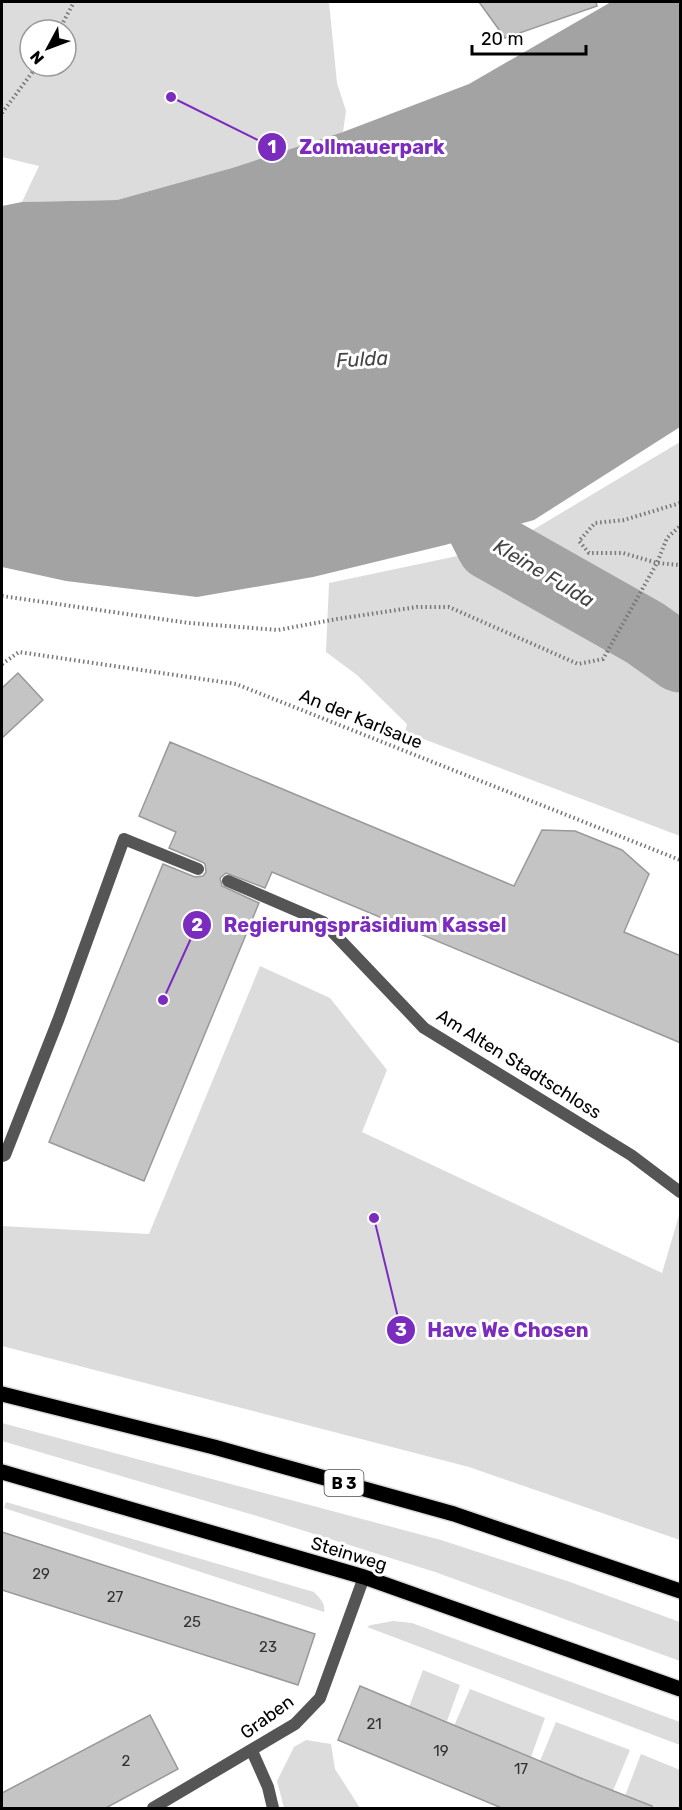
<svg xmlns="http://www.w3.org/2000/svg" width="682" height="1810" viewBox="0 0 682 1810" font-family="Rubik,sans-serif">
<style>
.green{fill:#dcdcdc;fill-rule:evenodd}
.water{fill:#a3a3a3}
.lines{fill:none;stroke-linecap:round;stroke-linejoin:round}
.river{stroke:#a3a3a3;stroke-width:69}
.building{fill:#c4c4c4;stroke:#999;stroke-width:1.5}
.primary-casing{stroke:#dbdbdb;stroke-width:18}
.path{stroke:#777;stroke-width:4;stroke-dasharray:1.5 3;stroke-linecap:butt}
.lane{stroke:#555;stroke-width:12}
.street{stroke:#555;stroke-width:12}
.primary{stroke:#000;stroke-width:15}
.labels{text-anchor:middle;dominant-baseline:central;stroke-width:6;stroke-linejoin:round;paint-order:stroke}
.number-label{font-size:15px;fill:#313131}
.shield{fill:#fff;stroke:#4c4c4c;stroke-width:1.5}
.shield-label{font-size:16px;font-weight:bold;fill:#000}
.street-label{font-size:18px;fill:#000;stroke:#fff}
.water-label{font-size:20px;font-style:italic;fill:#444;stroke:#fff}
.leader{fill:none;stroke:#7b2cbf;stroke-width:2}
.callout-dot{fill:#7b2cbf;stroke:#fff;stroke-width:2}
.mark-label{font-size:18px;text-anchor:middle;font-weight:bold;fill:#fff}
.callout-label{font-size:20px;text-anchor:middle;font-weight:bold;fill:#7b2cbf;stroke:#fff;stroke-width:6;stroke-linejoin:round;paint-order:stroke}
</style>
<rect width="100%" height="100%" fill="#fff"/>
<g class="green">
<path d="M2 2H329L337 83 346 111 343 132 232 168 117 200 22 202 39 166 2 157ZM30 30H66V66H30Z"/>
<path d="M680 442V640L521 537Z"/>
<path d="M481 551 596 619 680 677V836L405 732 407 724 357 675 326 652 329 583Z"/>
<path d="M260 966 330 998 387 1070 362 1132 662 1273 680 1212V1540L469 1467 2 1346V1226L149 1234Z"/>
<path d="M2 1423 441 1540 570 1582 680 1622V1661L435 1572 257 1516 2 1441Z"/>
<path d="M6 1502 314 1592C319 1597 326 1604 324 1612L4 1508Z"/>
<path d="M393 1621 412 1623 680 1722V1745L367 1627 371 1625Z"/>
<path d="M423 1670 460 1685 447 1721 409 1707Z"/>
<path d="M470 1689 545 1718 531 1757 454 1726Z"/>
<path d="M556 1722 630 1750 613 1791 540 1761Z"/>
<path d="M306 1740 331 1744 335 1769 360 1808H284L277 1781 294 1747Z"/>
<path d="M641 1754 680 1770V1808H654L625 1796Z"/>
</g>
<path class="water" d="M611 2H680V427L534 520 445 545 313 577 197 597 66 581 2 567V206L22 202 117 200 232 168 343 132 469 84Z"/>
<g class="lines">
<path class="river" d="M442 450 491 546 645 633 680 658"/>
</g>
<g class="building">
<path d="M479 2H596L597 6 505 38Z"/>
<path d="M18 673 43 700 2 738V688Z"/>
<path d="M170 742 514 886 542 830 575 831 622 850 649 874 624 932 681 956V1043L272 872 265 888 226 873 220 878 222 886 259 903 144 1181 49 1142 163 864 195 877 203 876 206 872 205 864 202 862 169 848 176 832 139 816Z"/>
<path d="M2 1532 315 1634 298 1685 2 1590Z"/>
<path d="M360 1686 578 1777 652 1806V1809H504L338 1740Z"/>
<path d="M150 1715 178 1769 104 1809H2V1793Z"/>
</g>
<g class="lines">
<g class="primary-casing">
<g id="primary">
<path d="M2 1394 214 1447 454 1514 680 1591"/>
<path d="M2 1472 364 1577 680 1689"/>
</g>
</g>
<g class="path">
<path d="M59 30 74 2"/>
<path d="M2 113 37 66"/>
<path d="M680 503 624 520 595 523 579 541 589 553H623L657 563 680 565"/>
<path d="M2 596 189 623 278 630 337 619 417 607H449L578 664 603 659 657 563 667 538 680 526"/>
<path d="M2 664 19 652 236 684 680 860"/>
</g>
<g class="lane">
<path d="M228 881 323 922 424 1028 631 1155 680 1192"/>
<path d="M2 1156 5 1155 59 1018 124 839 198 869"/>
<path d="M252 1751 268 1787 273 1808"/>
</g>
<path class="street" d="M153 1808 295 1724 320 1698 364 1577"/>
<use href="#primary" class="primary"/>
</g>
<g class="labels">
<g class="number-label">
<text x="41" y="1574">29</text>
<text x="115" y="1597">27</text>
<text x="192" y="1622">25</text>
<text x="268" y="1647">23</text>
<text x="374" y="1724">21</text>
<text x="441" y="1751">19</text>
<text x="126" y="1761">2</text>
<text x="521" y="1769">17</text>
</g>
<rect class="shield" x="324.5" y="1470" width="39" height="26" rx="4.5"/>
<g class="shield-label">
<text x="344" y="1483">B 3</text>
</g>
<g class="street-label">
<text transform="translate(361 719) rotate(22)">An der Karlsaue</text>
<text transform="translate(519 1064) rotate(32)">Am Alten Stadtschloss</text>
<text transform="translate(349 1554) rotate(17)">Steinweg</text>
<text transform="translate(267 1717) rotate(-36)">Graben</text>
</g>
<g class="water-label">
<text transform="translate(362 359) rotate(-3)">Fulda</text>
<text transform="translate(544 573) rotate(31)">Kleine Fulda</text>
</g>
</g>
<path class="leader" d="M171 97L272 147M163 1000L197 925M374 1218L401 1330"/>
<g class="callout-dot">
<circle cx="171" cy="97" r="6"/>
<circle cx="163" cy="1000" r="6"/>
<circle cx="374" cy="1218" r="6"/>
<circle cx="272" cy="147" r="15"/>
<circle cx="197" cy="925" r="15"/>
<circle cx="401" cy="1330" r="15"/>
</g>
<g class="mark-label">
<text x="272" y="153">1</text>
<text x="197" y="931">2</text>
<text x="401" y="1336">3</text>
</g>
<g class="callout-label">
<text x="372" y="154">Zollmauerpark</text>
<text x="365" y="932">Regierungspräsidium Kassel</text>
<text x="508" y="1337">Have We Chosen</text>
</g>
<rect width="682" height="1810" fill="none" stroke="#000000" stroke-width="6"/>
<g transform="translate(48 48) rotate(229)"><circle r="28" fill="#ffffff" stroke="#999999" stroke-width="1.5"/>
<path d="M0-4.5L10 22L0 15L-10 22Z" fill="#000000"/>
<text y="-9" font-size="16" font-weight="bold" text-anchor="middle" fill="#000000">N</text>
</g>
<path d="M472 45v9h114v-9" fill="none" stroke="#000000" stroke-width="3"/>
<text x="481" y="45" font-size="18" fill="#000000" stroke="#ffffff" stroke-width="4.5" paint-order="stroke">20 m</text>
</svg>
